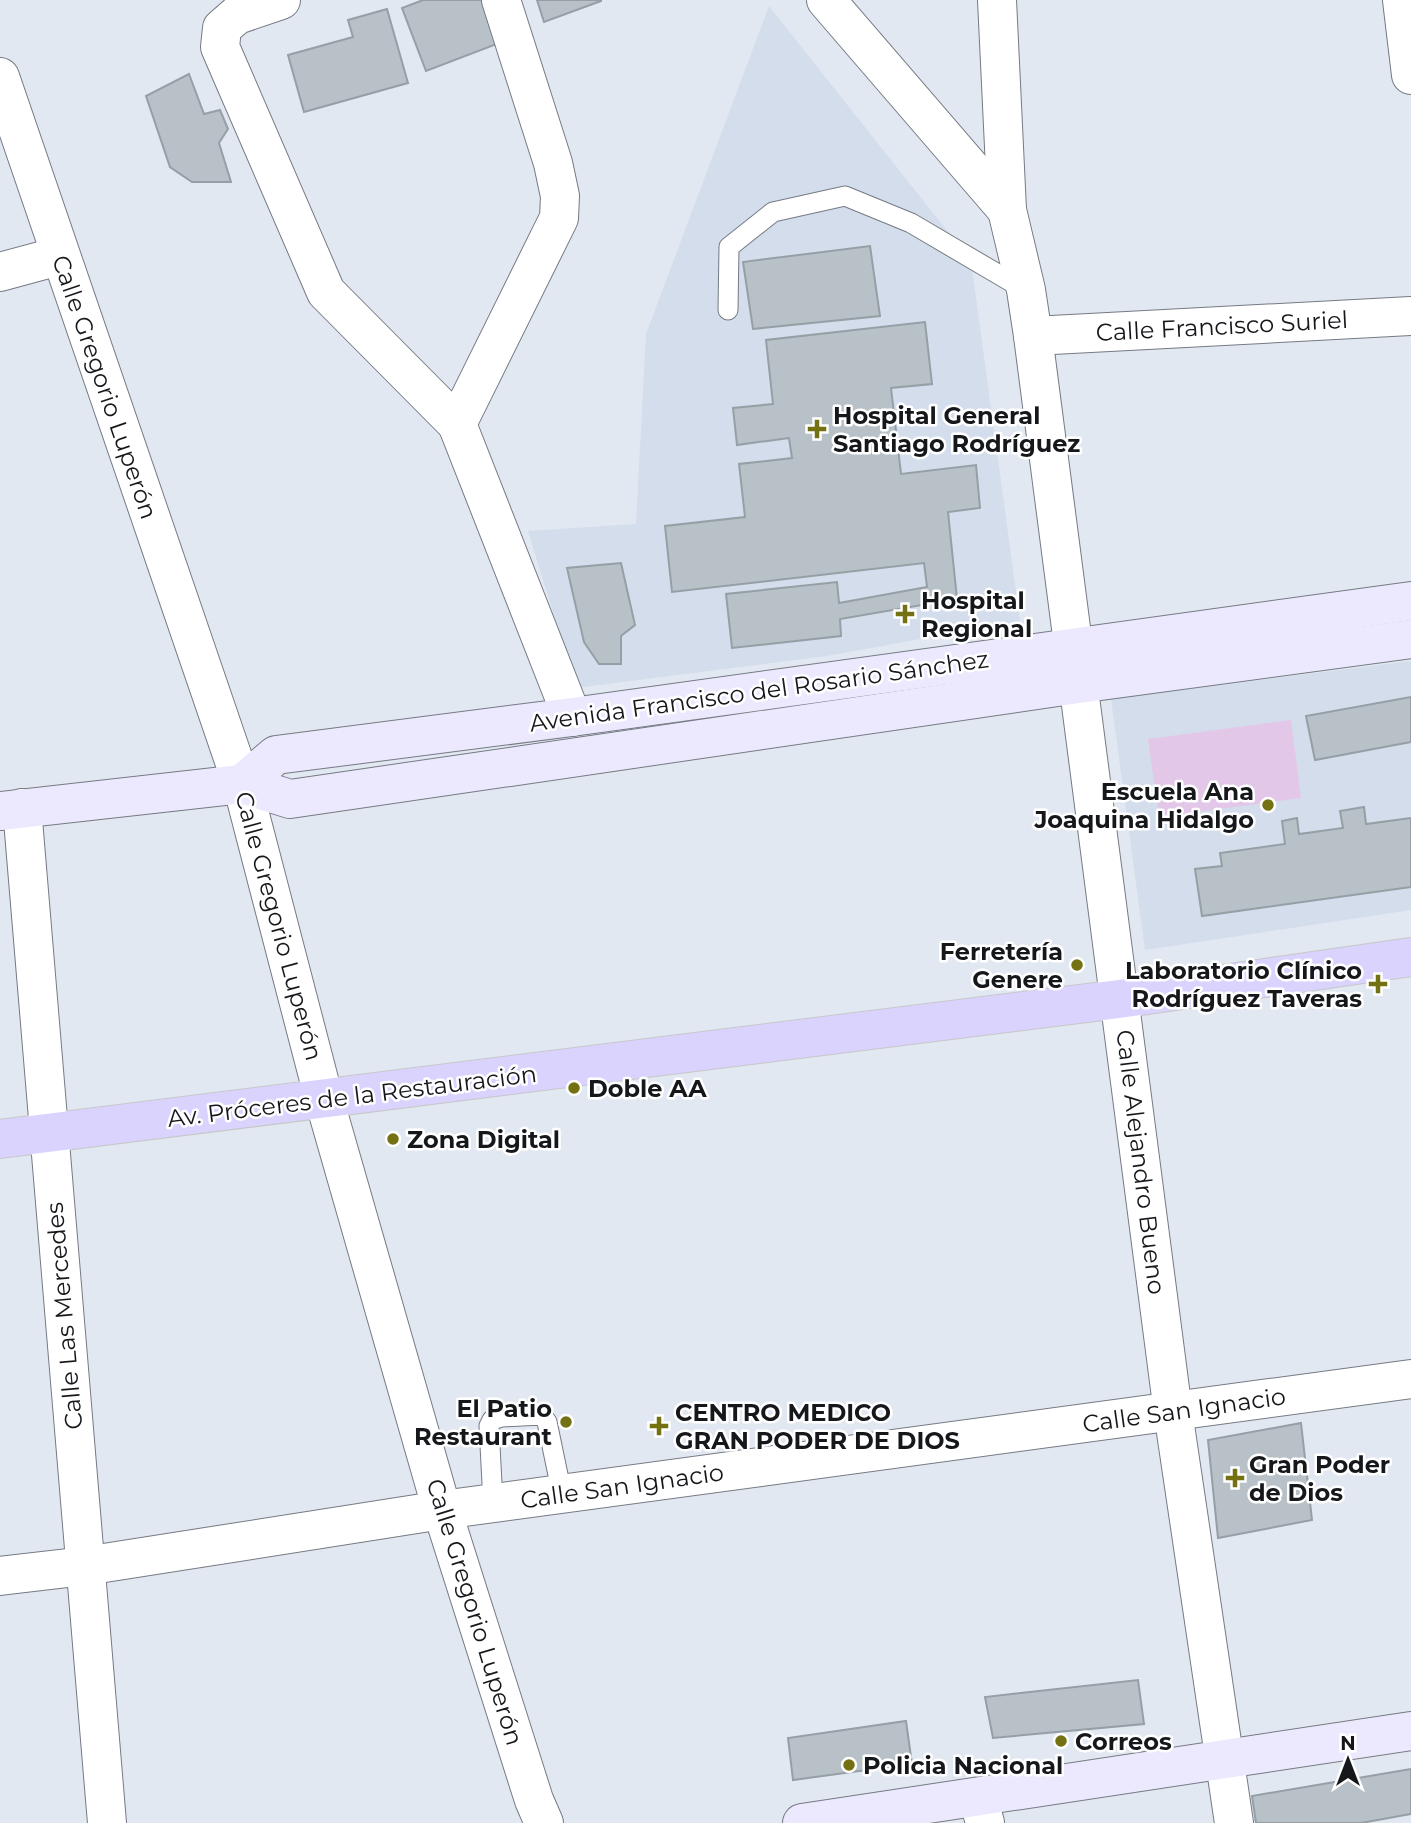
<svg xmlns="http://www.w3.org/2000/svg" width="1411" height="1823" viewBox="0 0 1411 1823" font-family="Montserrat,sans-serif">
<style>
.built{fill:#d3ddec}
.green{fill:#e3c7e8}
.building{fill:#b7c1c7;stroke:#959fa5;stroke-width:2}
.lines{fill:none;stroke-linecap:round;stroke-linejoin:round}
.service-casing{stroke:#757a83;stroke-width:21}
.minor-casing{stroke:#757a83;stroke-width:40}
.secondary-casing{stroke:#757a83;stroke-width:40}
.primary-casing{stroke:#c7c7c8;stroke-width:40}
.service{stroke:#fff;stroke-width:19}
.minor{stroke:#fff;stroke-width:38}
.secondary{stroke:#ece9fe;stroke-width:38}
.primary{stroke:#d9d3fe;stroke-width:38}
.poi-dot{fill:#747113;stroke:#fff;stroke-width:2.5}
.labels{text-anchor:middle;dominant-baseline:central;stroke-width:5;stroke-linejoin:round;paint-order:stroke}
.street-label{font-size:24px;fill:#15171b;stroke:#fff}
.poi-label{font-size:24px;font-weight:bold;fill:#15171b;stroke:#fff;text-anchor:start}
</style>
<rect width="100%" height="100%" fill="#e2e8f1"/>
<g class="built">
<path d="M769 6 971 261 1020 621 827 656 576 688 528 531 636 524 646 334Z"/>
<path d="M1411 661V910L1145 950 1111 699Z"/>
</g>
<path class="green" d="M1291 720 1301 798 1159 817 1148 739Z"/>
<g class="building">
<path d="M423 0H486L502 42 426 71 402 8Z"/>
<path d="M537 0H601V1L544 22Z"/>
<path d="M387 9 408 83 304 112 288 55 353 37 348 20Z"/>
<path d="M189 74 204 114 220 110 228 129 219 143 231 182H192L170 167 146 96Z"/>
<path d="M870 246 880 316 753 329 743 262Z"/>
<path d="M925 322 932 384 891 388 901 474 976 465 980 508 948 512 957 599 840 619 841 636 732 648 726 594 837 582 839 603 927 587 924 563 672 592 665 526 745 517 739 464 792 458 789 438 737 445 733 408 773 404 766 340Z"/>
<path d="M621 563 635 625 621 636V664H599L584 642 567 568Z"/>
<path d="M1411 697V742L1315 760 1306 716Z"/>
<path d="M1364 807 1366 824 1411 818V887L1202 916 1195 869 1222 866 1220 853 1285 844 1282 821 1297 818 1299 834 1343 828 1340 811Z"/>
<path d="M1301 1423 1312 1520 1218 1538 1208 1440Z"/>
<path d="M1138 1680 1144 1724 993 1738 985 1697Z"/>
<path d="M906 1721 912 1764 793 1780 788 1738Z"/>
<path d="M1411 1769V1814L1361 1823H1256L1252 1796Z"/>
</g>
<g class="lines">
<g class="service-casing">
<g id="service">
<path d="M728 310 729 247 773 212 845 196 911 223 1025 290"/>
<path d="M493 1503 489 1426 492 1420 502 1417 542 1415 547 1422 562 1494"/>
</g>
</g>
<g class="minor-casing">
<g id="minor">
<path d="M281 0 237 15 222 28 220 47 326 292 457 424"/>
<path d="M501 0 553 163 560 196 559 218 457 424 572 717"/>
<path d="M826 0 1007 210"/>
<path d="M997 0 1007 210 1026 290 1033 336 1173 1412 1234 1823"/>
<path d="M1402 0 1411 75"/>
<path d="M0 77 242 784 324 1099 442 1510 534 1800 544 1823"/>
<path d="M0 272 59 256"/>
<path d="M1033 336 1411 316"/>
<path d="M22 808 107 1823"/>
<path d="M0 1576 85 1566 442 1510 1411 1379"/>
<path d="M978 1797 985 1823"/>
</g>
</g>
<g class="secondary-casing">
<g id="secondary">
<path d="M242 784 276 755 572 717 1411 601"/>
<path d="M0 811 242 784 290 799 1078 684 1411 639"/>
<path d="M802 1823 1411 1731"/>
</g>
</g>
<g class="primary-casing">
<path id="primary" d="M0 1139 1119 999 1411 957"/>
</g>
<use href="#service" class="service"/>
<use href="#minor" class="minor"/>
<use href="#secondary" class="secondary"/>
<use href="#primary" class="primary"/>
</g>
<g class="poi-dot">
<path d="M813.5 418.5h7v7h7v7h-7v7h-7v-7h-7v-7h7z"/>
<path d="M901.5 603.5h7v7h7v7h-7v7h-7v-7h-7v-7h7z"/>
<circle cx="1268" cy="805" r="7"/>
<circle cx="1077" cy="965" r="7"/>
<path d="M1374.5 973.5h7v7h7v7h-7v7h-7v-7h-7v-7h7z"/>
<circle cx="574" cy="1088" r="7"/>
<circle cx="393" cy="1139" r="7"/>
<circle cx="566" cy="1422" r="7"/>
<path d="M655.5 1415.5h7v7h7v7h-7v7h-7v-7h-7v-7h7z"/>
<path d="M1231.5 1467.5h7v7h7v7h-7v7h-7v-7h-7v-7h7z"/>
<circle cx="1061" cy="1741" r="7"/>
<circle cx="849" cy="1765" r="7"/>
</g>
<g class="labels">
<g class="street-label">
<text transform="translate(1222 326) rotate(-3)">Calle Francisco Suriel</text>
<text transform="translate(105 387) rotate(71)">Calle Gregorio Luperón</text>
<text transform="translate(759 691) rotate(-8)">Avenida Francisco del Rosario Sánchez</text>
<text transform="translate(279 926) rotate(75)">Calle Gregorio Luperón</text>
<text transform="translate(352 1096) rotate(-7)">Av. Próceres de la Restauración</text>
<text transform="translate(1141 1162) rotate(83)">Calle Alejandro Bueno</text>
<text transform="translate(64 1316) rotate(-95)">Calle Las Mercedes</text>
<text transform="translate(1184 1410) rotate(-8)">Calle San Ignacio</text>
<text transform="translate(622 1486) rotate(-8)">Calle San Ignacio</text>
<text transform="translate(475 1612) rotate(73)">Calle Gregorio Luperón</text>
</g>
<g class="poi-label">
<text x="833" y="415">Hospital General<tspan x="833" dy="28">Santiago Rodríguez</tspan></text>
<text x="921" y="600">Hospital<tspan x="921" dy="28">Regional</tspan></text>
<text x="1254" y="791" text-anchor="end">Escuela Ana<tspan x="1254" dy="28">Joaquina Hidalgo</tspan></text>
<text x="1063" y="951" text-anchor="end">Ferretería<tspan x="1063" dy="28">Genere</tspan></text>
<text x="1362" y="970" text-anchor="end">Laboratorio Clínico<tspan x="1362" dy="28">Rodríguez Taveras</tspan></text>
<text x="588" y="1088">Doble AA</text>
<text x="407" y="1139">Zona Digital</text>
<text x="552" y="1408" text-anchor="end">El Patio<tspan x="552" dy="28">Restaurant</tspan></text>
<text x="675" y="1412">CENTRO MEDICO<tspan x="675" dy="28">GRAN PODER DE DIOS</tspan></text>
<text x="1249" y="1464">Gran Poder<tspan x="1249" dy="28">de Dios</tspan></text>
<text x="1075" y="1741">Correos</text>
<text x="863" y="1765">Policia Nacional</text>
</g>
</g>
<g transform="translate(1348 1760)" stroke="#ffffff" stroke-width="5" paint-order="stroke">
<path d="M0-5L12 26L0 18L-12 26Z" fill="#15171b"/>
<text y="-10" font-size="19" font-weight="bold" text-anchor="middle" fill="#15171b">N</text>
</g>
</svg>
